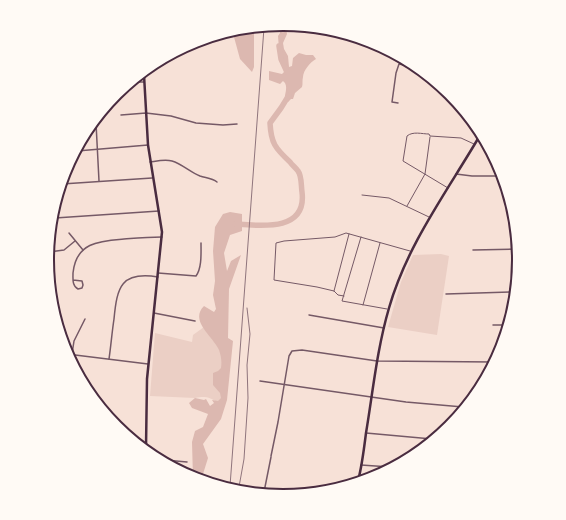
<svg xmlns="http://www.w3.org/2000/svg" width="566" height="520" viewBox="0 0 566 520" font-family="Inter,sans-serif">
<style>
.green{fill:#ebcfc5}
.water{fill:#dcb8b0}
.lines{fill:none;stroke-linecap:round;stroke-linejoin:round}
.river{stroke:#dcb8b0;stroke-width:5.5}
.service{stroke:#755966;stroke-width:1}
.minor{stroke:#755966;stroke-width:1.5}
.secondary{stroke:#4a2c40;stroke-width:2.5}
.rail{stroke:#8f747c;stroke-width:1}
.rim{fill:none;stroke:#4a2c40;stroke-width:2}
</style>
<rect width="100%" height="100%" fill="#f7e1d7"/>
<g class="green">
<path d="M441 254 449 256 437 335 388 327 401 282 413 255Z"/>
<path d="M204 327 212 335 223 358 221 400 218 403C210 397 205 396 195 398L150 396 155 333 192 342 193 335Z"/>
</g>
<g class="water">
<path d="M283 24H285L287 34 283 43 284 49 288 56 289 67 292 66 293 58 299 53 306 55H313L316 59C310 62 303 71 303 77 302 81 303 84 302 87L295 93 293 99H291L288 102 285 101C284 94 288 89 285 83L283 81 280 84 269 80V71L282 74 284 72 283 62 279 49 278 36 280 33V25Z"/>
<path d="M254 30V67L252 72 240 59 234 37V34Z"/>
<path d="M230 212 242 214V231L230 235 224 253 227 271 231 261 241 255 229 289 228 338 233 341 227 400 221 419 203 444 208 458 203 474 208 477 210 481 193 478 192 442 195 431 203 427 208 414 192 408 189 403 195 398 204 400 206 399 210 406 214 403 212 400 218 401 221 398 220 393 213 385V373L218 371 221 368C222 361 221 356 219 350 213 336 189 321 204 306L214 312 216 309 213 295 215 281 213 251 215 227 223 214Z"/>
</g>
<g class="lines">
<g class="river">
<path d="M279 46 281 59 287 72"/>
<path d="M235 224C261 226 307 232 302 192 301 186 302 176 298 171 296 168 292 165 290 162 275 148 271 143 270 123L281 108 289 95"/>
</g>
<g class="service">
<path d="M448 188 403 161 407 136C413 131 422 134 429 134L430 136 461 138 474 144"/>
<path d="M362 195 389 198 429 217"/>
<path d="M407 206 425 174 430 137"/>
<path d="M361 237 342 301 387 309"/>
<path d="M334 291 349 234"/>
<path d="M344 296 338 295 334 291 317 287 274 280 276 243 284 241 335 237 346 233 410 251"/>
<path d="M363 305 380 243"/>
</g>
<g class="minor">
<path d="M133 82H144"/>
<path d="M398 103 392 102 396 73 399 64 409 66"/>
<path d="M121 115 146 113 171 116 196 123 223 125 237 124"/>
<path d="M96 123 99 181"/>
<path d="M77 151 148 145"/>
<path d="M150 162C157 161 165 159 172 161 182 164 190 172 200 176 206 178 212 178 217 182"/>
<path d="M456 174 472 176H502"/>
<path d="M62 184 152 178"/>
<path d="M55 218 159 211"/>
<path d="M69 233 83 250"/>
<path d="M473 250 517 249"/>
<path d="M49 252 64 250 75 241"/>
<path d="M158 273 196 276C202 268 201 253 201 243"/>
<path d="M73 280 82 281 83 285 82 288 78 289C72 286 73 279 73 273 76 242 100 241 124 239 137 238 149 237 162 237"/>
<path d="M446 294 513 292"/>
<path d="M154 313 195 321"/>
<path d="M309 315 384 328"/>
<path d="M493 325H506"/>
<path d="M67 354 148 364"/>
<path d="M72 354 74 341 85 319"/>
<path d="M109 359C111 345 112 332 114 319 117 287 121 271 158 277"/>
<path d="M260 381 406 402 463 407"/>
<path d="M457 416 458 407"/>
<path d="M366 433 432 439"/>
<path d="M271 456 278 422 289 356 292 351 302 350 377 361 494 362"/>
<path d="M165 460 187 462"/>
<path d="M361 465 390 467"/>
<path d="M264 492 271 457"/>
</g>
<g class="secondary">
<path d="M144 75 148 145 162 232 147 379 146 447"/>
<path d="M358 481C362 466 364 449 366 433 373 391 377 349 389 308 407 245 446 193 479 137"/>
</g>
<g class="rail">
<path d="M230 486 264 28"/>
<path d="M239 487 244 459 248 398 247 365 250 334 247 308"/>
</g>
</g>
<path d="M0 0H566V520H0ZM54 260a229 229 0 1 1 458 0a229 229 0 1 1-458 0Z" fill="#fffaf5" fill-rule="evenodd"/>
<path class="rim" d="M54 260a229 229 0 1 1 458 0a229 229 0 1 1-458 0Z"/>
</svg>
